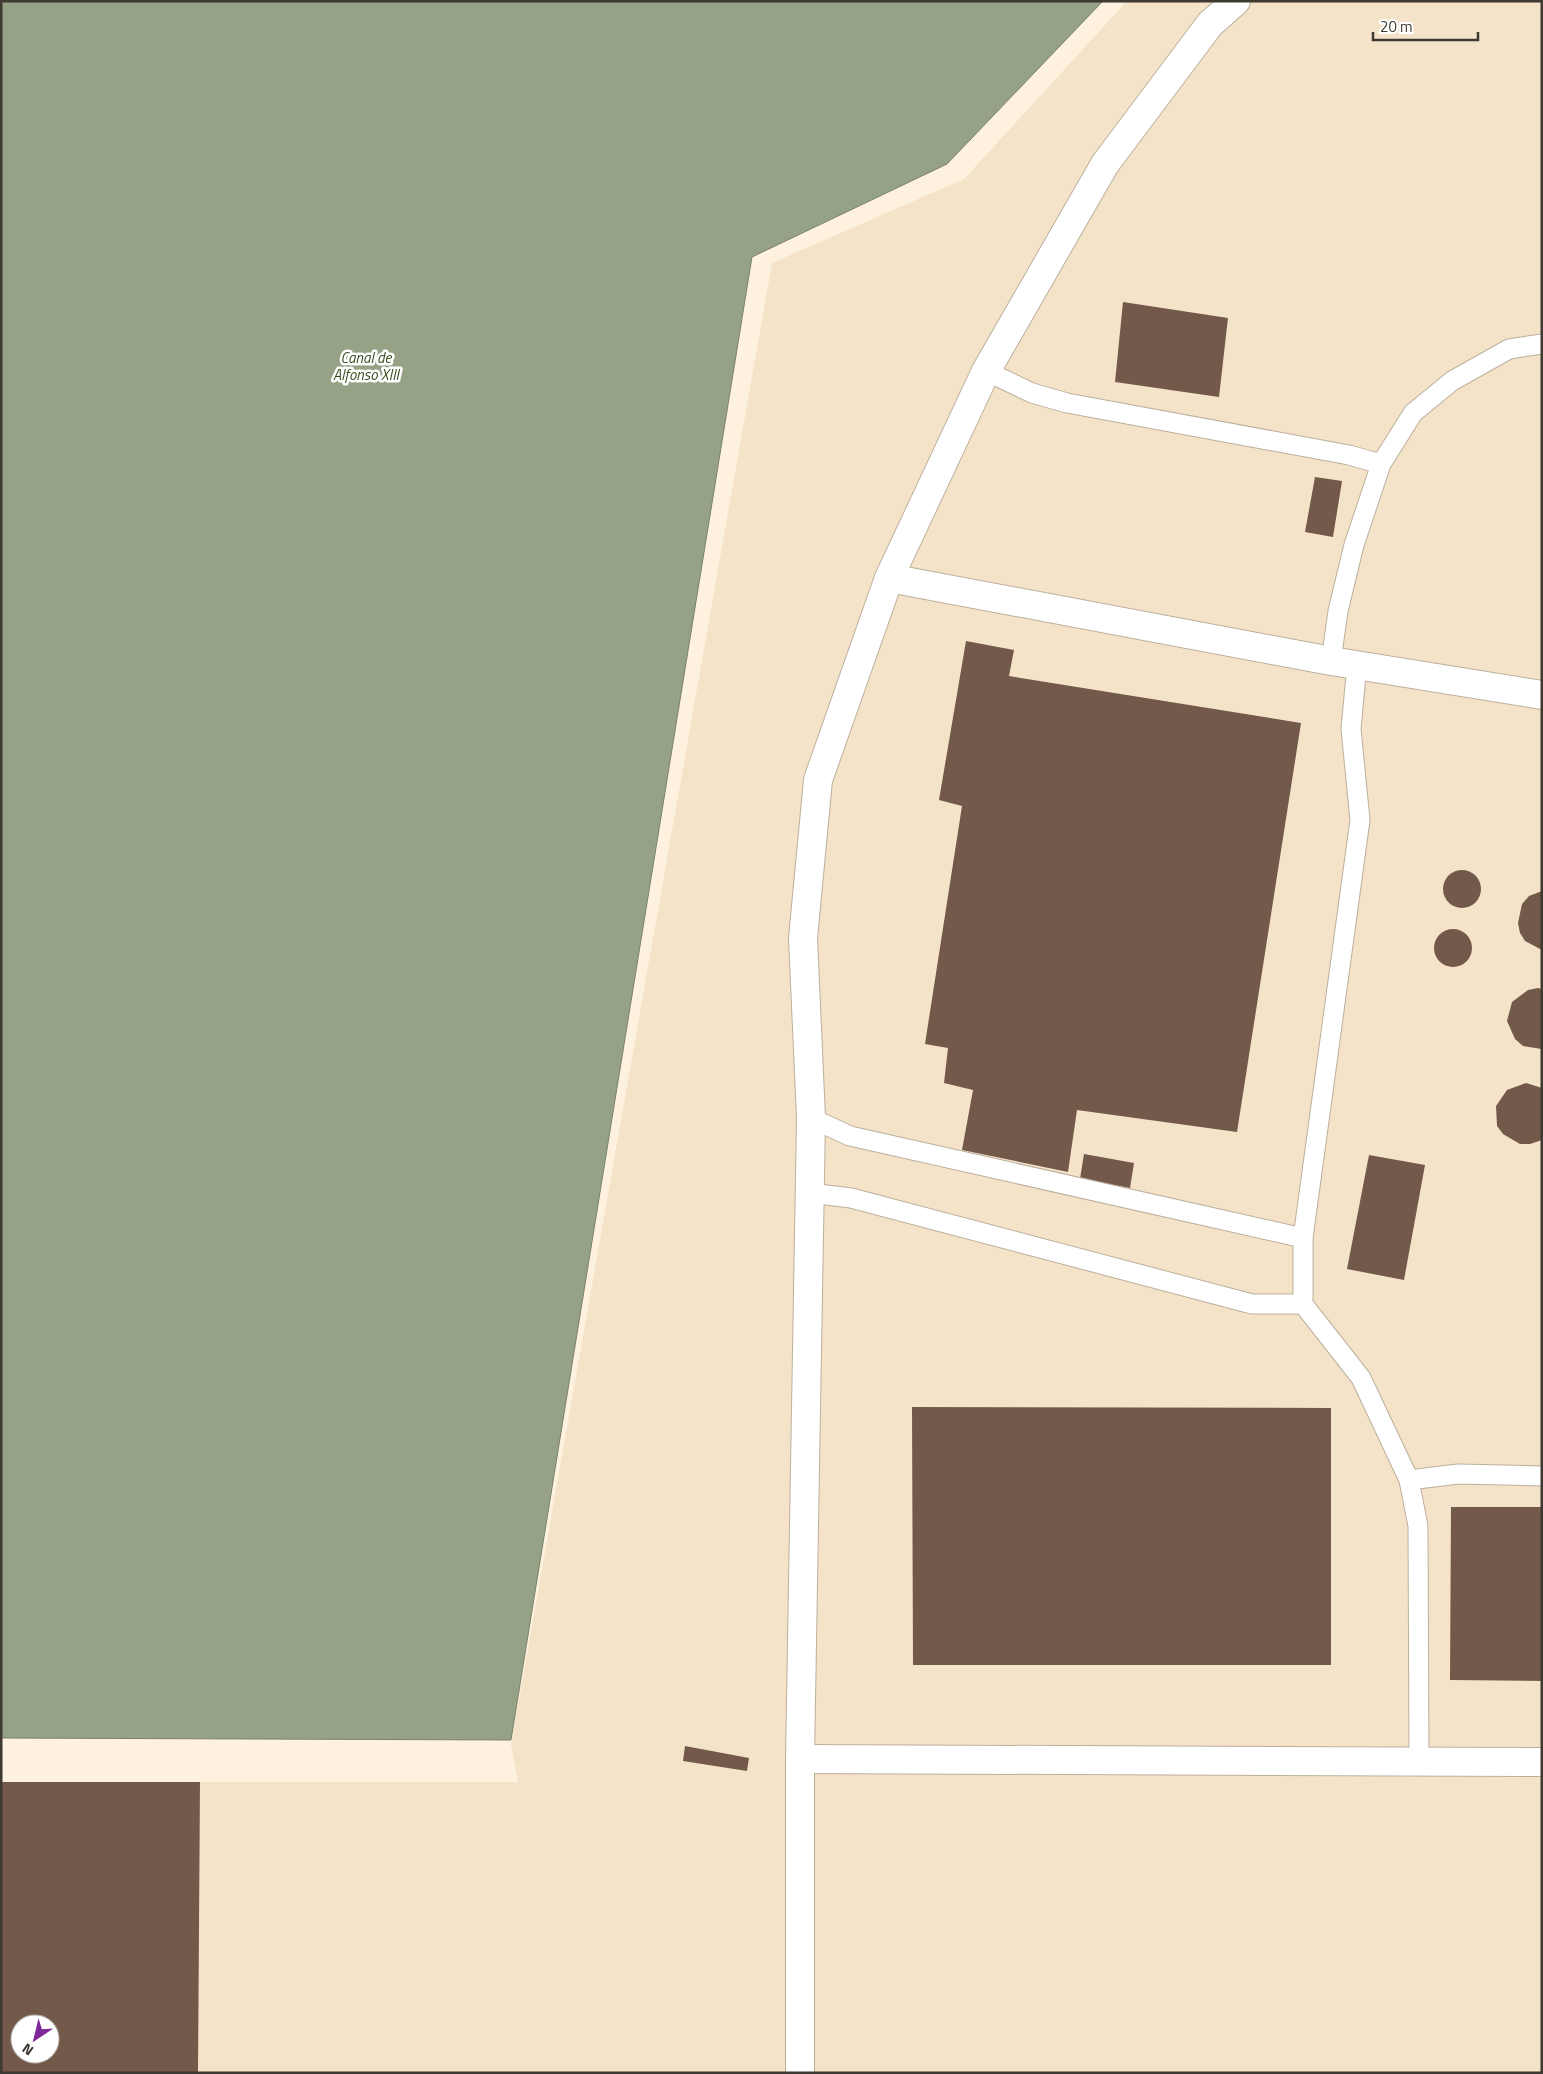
<svg xmlns="http://www.w3.org/2000/svg" width="1543" height="2074" viewBox="0 0 1543 2074" font-family="'Titillium Web',sans-serif">
<style>
.built{fill:#f4e3c9;fill-rule:evenodd}
.water{fill:#95a285;stroke:#7b826c}
.building{fill:#735949;fill-rule:evenodd}
.lines{fill:none;stroke-linecap:round;stroke-linejoin:round}
.service-casing{stroke:#bcb09d;stroke-width:21}
.minor-casing{stroke:#bcb09d;stroke-width:30}
.service{stroke:#fff;stroke-width:19}
.minor{stroke:#fff;stroke-width:28}
.labels{text-anchor:middle;dominant-baseline:central;stroke-width:5;stroke-linejoin:round;paint-order:stroke}
.water-label{font-size:15px;font-style:italic;fill:#3b4d1f;stroke:#fff}
</style>
<rect width="100%" height="100%" fill="#fef1dd"/>
<path class="built" d="M1127 1H1542V2073H1V1782H518L511 1745 772 263 964 179ZM20 2024H50V2054H20Z"/>
<path class="water" d="M1 1H1103L947 164 752 257 511 1740 1 1738Z"/>
<g class="building">
<path d="M1123 302 1228 318 1219 397 1115 382Z"/>
<path d="M1315 477 1342 481 1333 537 1305 532Z"/>
<path d="M966 641 1014 650 1009 676 1301 723 1237 1132 1077 1110 1068 1172 962 1150 973 1090 944 1083 948 1048 925 1044 962 806 939 800Z"/>
<circle cx="1462" cy="889" r="19"/>
<path d="M1542 891V950L1525 941 1520 933 1518 923 1522 904 1529 896Z"/>
<circle cx="1453" cy="948" r="19"/>
<path d="M1538 988 1542 989V1049L1523 1046 1515 1039 1507 1021 1512 1002 1528 990Z"/>
<path d="M1526 1083 1542 1088V1140L1530 1144H1520L1503 1134 1497 1126 1496 1106 1507 1090Z"/>
<path d="M1084 1154 1134 1163 1130 1188 1080 1179Z"/>
<path d="M1369 1155 1425 1165 1404 1280 1347 1269Z"/>
<path d="M912 1407 1331 1408V1665H913Z"/>
<path d="M1451 1507H1542V1681L1450 1680Z"/>
<path d="M685 1746 749 1758 747 1771 683 1761Z"/>
<path d="M1 1782H200L198 2073H1ZM20 2024H50V2054H20Z"/>
</g>
<g class="lines">
<g class="service-casing">
<g id="service">
<path d="M986 371 1032 393 1067 403 1349 455 1381 464"/>
<path d="M1331 661 1338 611 1354 545 1381 464 1413 413 1452 381 1509 349 1542 344"/>
<path d="M1357 664 1351 729 1360 820 1303 1238V1304L1361 1378 1409 1480 1418 1526 1419 1762"/>
<path d="M811 1118 850 1136 1303 1238"/>
<path d="M810 1193 851 1198 1252 1304H1303"/>
<path d="M1409 1480 1458 1474 1542 1476"/>
</g>
</g>
<g class="minor-casing">
<g id="minor">
<path d="M889 578 1331 661 1542 695"/>
<path d="M800 1759 1542 1762"/>
<path d="M800 2073V1759L811 1118 803 938 818 780 889 578 986 371 1105 164 1210 24 1236 1"/>
</g>
</g>
<use href="#service" class="service"/>
<use href="#minor" class="minor"/>
</g>
<g class="labels">
<g class="water-label">
<text x="366" y="357">Canal de<tspan x="366" dy="17">Alfonso XIII</tspan></text>
</g>
</g>
<rect width="1543" height="2074" fill="none" stroke="#3e3931" stroke-width="5"/>
<g transform="translate(35 2039) rotate(215)"><circle r="24" fill="#ffffff" stroke="#b2b0ad"/>
<path d="M0-4L9 19L0 12L-9 19Z" fill="#7e2997"/>
<text y="-8" font-size="14" font-weight="bold" text-anchor="middle" fill="#3e3931">N</text>
</g>
<path d="M1373 32v8h105v-8" fill="none" stroke="#3e3931" stroke-width="2.5"/>
<text x="1380" y="32" font-size="15" fill="#3e3931" stroke="#ffffff" stroke-width="4" paint-order="stroke">20 m</text>
</svg>
